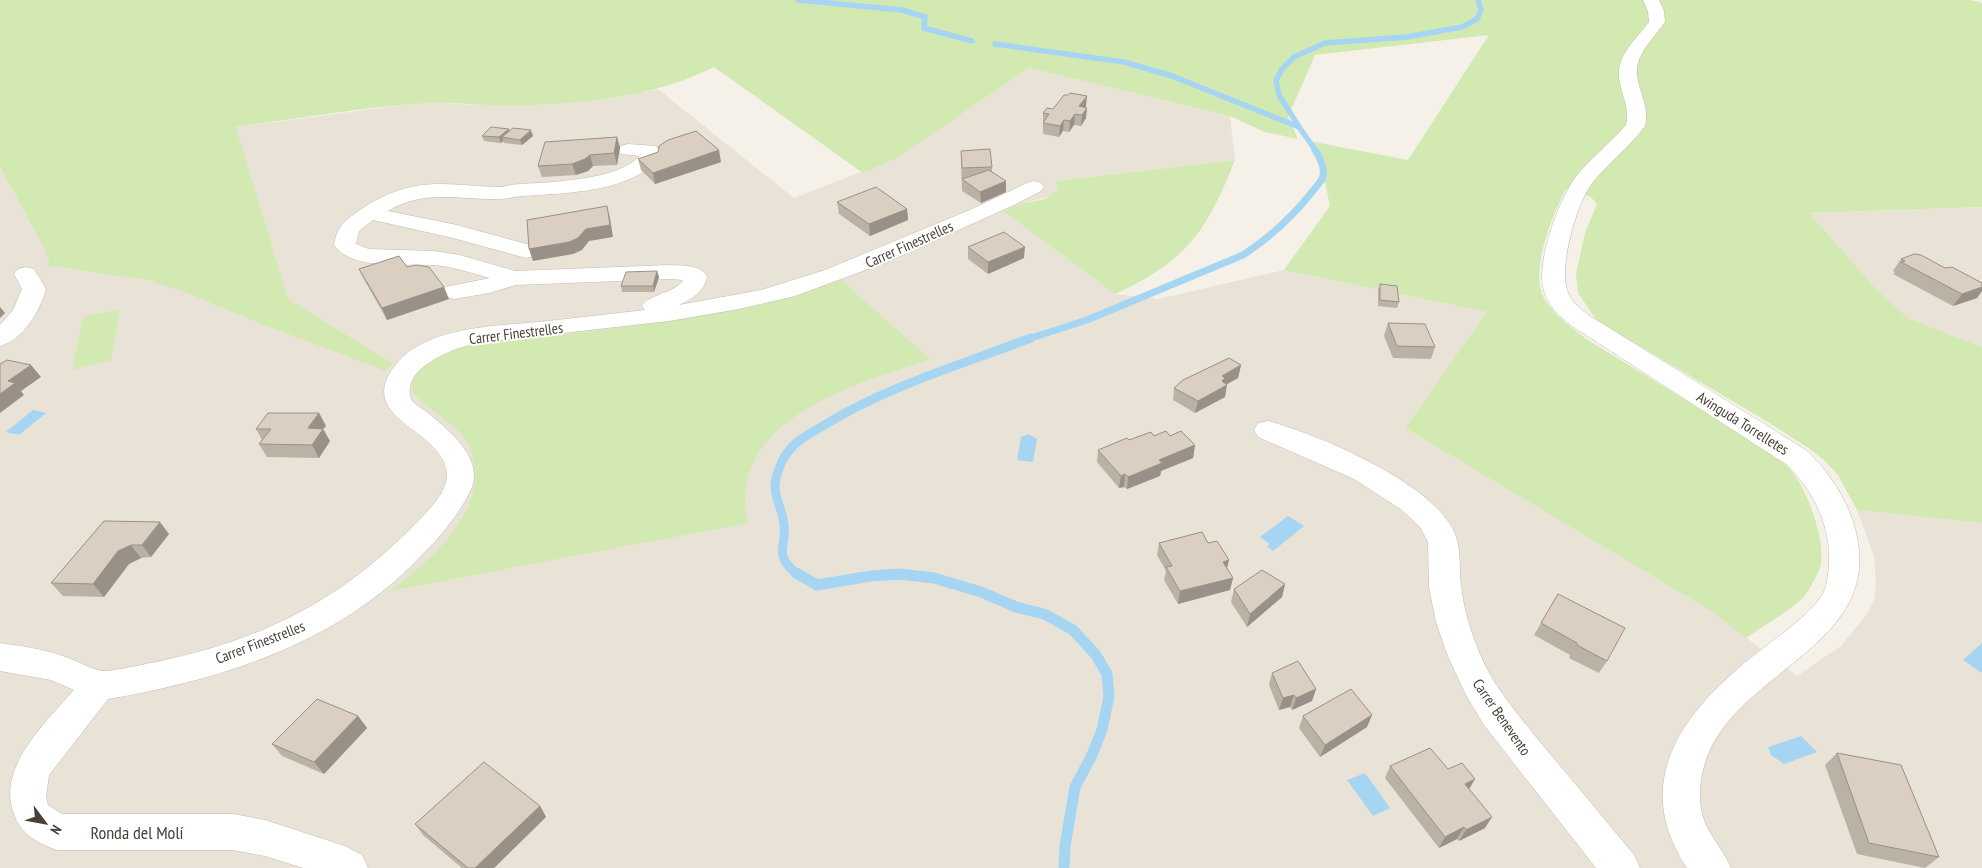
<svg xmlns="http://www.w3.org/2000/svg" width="1982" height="868" viewBox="0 0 1982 868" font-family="'PT Sans Narrow',sans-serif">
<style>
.residential{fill:#e9e3d7}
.green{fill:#d2e9b2}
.water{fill:#a5d5f2}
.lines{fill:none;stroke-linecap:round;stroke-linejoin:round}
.stream-far3{stroke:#a5d5f2;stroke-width:5.5}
.stream-far2{stroke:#a5d5f2;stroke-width:7}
.stream-far1{stroke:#a5d5f2;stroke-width:9}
.stream{stroke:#a5d5f2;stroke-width:11}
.minor-casing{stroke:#c4bbaf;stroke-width:1}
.minor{fill:#fff;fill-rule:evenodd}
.wall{fill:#bbb2a6}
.shaded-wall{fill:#999187}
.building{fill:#dacfc1;stroke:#999187}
.labels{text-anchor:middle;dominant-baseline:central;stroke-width:4;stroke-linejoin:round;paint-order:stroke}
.street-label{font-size:15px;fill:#494137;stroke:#fff}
.near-street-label{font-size:18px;fill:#494137;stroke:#fff}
</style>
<rect width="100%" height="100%" fill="#f5f1e9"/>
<g class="residential">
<path d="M1029 68 1230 116 1235 160 1056 181 1059 190 1052 196 1020 204 1003 211 1115 294 1158 299 1284 270 1488 312 1405 428 1711 611 1797 676 1841 646 1866 615 1874 601 1876 584 1874 556 1857 510 1982 523V868H0V167L45 250 274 257 236 127 426 102 476 105 552 104 616 98 658 89 794 198 897 158Z"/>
<path d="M1982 207V347L1908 318 1878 291 1809 213Z"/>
</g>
<g class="green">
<path d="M0 0H1971L1982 3V207L1809 213 1878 291 1908 318 1982 347V523L1857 510 1838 475 1824 460 1807 447 1768 422 1597 321 1578 293 1576 274 1585 233 1597 204 1591 197 1566 189C1552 216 1528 273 1545 300 1556 317 1575 331 1591 342L1751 440C1764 449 1780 458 1791 470 1807 490 1825 538 1821 564 1820 570 1808 593 1803 598 1788 612 1764 625 1746 638L1711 611 1405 428 1487 312 1284 270 1330 206 1320 158 1309 141 1408 160 1489 35 1315 55 1288 117 1298 139 1265 132 1230 116 1029 68 897 158 863 173 714 67C645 101 568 106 492 105 470 105 446 101 424 103 361 108 299 118 236 127L288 299 392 363 386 371 259 323 180 290 155 283 154 281 44 265 49 262 45 250 0 167Z"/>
<path d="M1235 160C1207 231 1186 262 1115 294L1003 211 1020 204 1046 199 1058 190 1056 181Z"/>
<path d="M841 280 930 359C855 384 725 420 748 523L390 591C427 563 483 517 474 464 473 457 471 449 467 442 454 420 427 412 412 391 411 368 434 356 454 350 495 336 542 337 585 332 673 321 757 310 841 280Z"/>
<path d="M120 309 111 360 72 370 83 317Z"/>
</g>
<g class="water">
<path d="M33 410 46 413 19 435 6 432Z"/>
<path d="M1029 434 1037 439 1033 462 1017 460 1021 437Z"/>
<path d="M1288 516 1304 526 1273 551 1267 546 1270 544 1260 537Z"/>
<path d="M1982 643V673L1963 660Z"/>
<path d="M1801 736 1817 752 1784 764 1771 755 1768 747Z"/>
<path d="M1365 773 1390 808 1373 816 1347 780Z"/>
</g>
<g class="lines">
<g class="stream-far3">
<path d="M798 0 902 10 925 17 924 28 972 41"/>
<path d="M995 44 1124 62 1172 76 1299 127 1316 151"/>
<path d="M1299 127 1279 95 1276 81 1282 69 1294 57 1325 43 1407 37 1462 27 1477 19 1481 10 1478 0"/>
</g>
<path class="stream-far2" d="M1028 339 1087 320 1243 255C1269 238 1293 216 1312 192 1315 188 1320 183 1322 179 1326 170 1320 157 1315 150"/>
<g class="stream-far1">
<path d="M797 574C772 553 787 549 784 524 781 501 769 494 779 469 781 463 784 456 788 452 796 440 810 434 821 427 885 387 960 365 1031 338"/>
<path d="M896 574H901"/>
</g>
<path class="stream" d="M796 573 817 585 871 576 899 574 934 578 981 592 1016 607 1044 614 1073 630 1096 655 1107 674 1109 696 1102 730 1091 757 1075 787 1065 846 1064 868"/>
<g class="minor-casing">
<g id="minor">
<path d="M1643 0H1659L1664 11 1665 22C1655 37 1636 53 1637 73 1638 92 1650 105 1645 126 1629 148 1606 164 1590 186 1576 207 1559 266 1567 290 1571 302 1580 309 1590 316L1806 450C1830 472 1851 505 1857 537 1882 660 1703 674 1700 793 1699 829 1718 838 1731 868H1687C1628 779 1686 709 1757 653 1777 637 1808 617 1822 595 1826 589 1827 581 1828 574 1834 533 1816 492 1786 464L1572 326C1560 317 1548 306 1544 291 1535 264 1559 200 1575 178 1590 158 1610 144 1626 125 1631 106 1618 90 1619 72 1620 52 1638 37 1649 22L1648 11Z"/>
<path d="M628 144 655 146 663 153C636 193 566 193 522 196 514 197 507 199 499 199 460 200 424 189 388 211L457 225 534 246 537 251 534 256 526 258 453 238 373 220 359 231 356 244 369 249 434 251 460 255 515 271 670 265C683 266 698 264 707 276 705 291 692 299 679 305L761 290 825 270 972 209 1027 183 1034 181 1041 183 1044 187 1041 191 1014 205 887 262 795 296 739 309 669 321 476 343C455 348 413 364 410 387 409 392 410 398 413 402 417 406 423 409 428 413 451 432 486 460 470 492 457 517 439 538 419 558 336 644 223 679 108 699L49 775 46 796 48 805 62 814H233L265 820 345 846 362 855 368 868H303L265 856 233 850H57C33 841 19 833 12 808 0 764 48 720 74 690L51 680 0 671V643C21 646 43 649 63 656 73 659 93 670 102 671 112 672 149 663 161 661 264 639 343 599 416 523 428 511 448 492 447 473 444 429 355 420 394 367 423 327 494 326 539 322 574 318 610 314 645 310L642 306C650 294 671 294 682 282L683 280 670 279 516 285 489 293 454 299 446 297 442 292 446 287 490 278C471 273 452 266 433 265 404 263 352 271 334 245 336 228 346 219 360 210 377 198 395 190 416 186 444 181 472 187 500 187 507 186 515 184 522 184 553 182 618 180 640 156L621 154 618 150 621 146Z"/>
<path d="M26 267 34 269 46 289C40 311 23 340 0 346V325L13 310 22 289 14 274 18 269Z"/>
<path d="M1268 421C1319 435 1443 486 1457 540 1461 555 1459 570 1461 585 1464 616 1476 648 1490 675 1507 703 1529 728 1549 753 1578 787 1606 821 1634 855L1640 868H1596L1484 725 1466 695 1447 654 1436 622 1429 588 1428 542 1420 527 1402 510 1354 479 1258 437 1254 430 1258 423Z"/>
</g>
</g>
<use href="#minor" class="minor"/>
</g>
<g class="wall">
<path d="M1086 106V118L1081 126 1074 125 1069 132 1063 131 1059 137 1043 134V113L1053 109Z"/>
<path d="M509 131 533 136 522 145 504 143 503 141 501 143 484 141 482 136Z"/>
<path d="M617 137 620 148 617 165 593 166 588 171 576 175 542 177 538 166Z"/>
<path d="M638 159 721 162 655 184 641 170Z"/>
<path d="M961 162 992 167V172L1006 192 981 203 962 191Z"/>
<path d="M837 202 907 209 908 220 870 236 839 214Z"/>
<path d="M968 247 1024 258 988 274 968 259Z"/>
<path d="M1901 259 1945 268 1982 283V291L1977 298 1953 306 1893 274 1895 272 1893 271Z"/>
<path d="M407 267 449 299 387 320 365 281 359 269Z"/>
<path d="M657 271 659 277 654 292H622L621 286Z"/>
<path d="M1380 284 1399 302 1397 308 1378 306V290Z"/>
<path d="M1388 323 1435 347 1431 359 1393 358 1384 336Z"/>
<path d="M1241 365 1238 378 1226 384 1225 397 1195 413 1173 400 1174 388Z"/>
<path d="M319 413 326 426 323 429 330 441 319 458 267 457 259 444 262 440 256 429Z"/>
<path d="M1154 436H1170L1195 445 1193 458 1161 471 1160 476 1127 489 1124 487 1119 488 1097 462 1098 450 1129 440Z"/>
<path d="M104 521 169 534 151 557 141 558 129 564 104 597 63 596 51 583Z"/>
<path d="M1159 543H1208L1227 568 1233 578 1230 590 1178 604 1164 580 1166 571 1157 555Z"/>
<path d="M1285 584 1282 597 1247 627 1231 602 1234 589Z"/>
<path d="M1558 594 1607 661 1599 673 1569 658 1570 655 1534 635Z"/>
<path d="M1272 673 1316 689 1312 701 1292 710 1290 707 1279 710 1269 685Z"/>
<path d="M1372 715 1367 727 1320 757 1299 728 1303 716Z"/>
<path d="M358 716 367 728 324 774 282 756 272 744Z"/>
<path d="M1837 753 1939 857 1925 868 1857 854 1825 765Z"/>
<path d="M1390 766 1448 769 1469 789 1485 828 1459 841 1457 839 1439 848 1385 778Z"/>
<path d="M540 806 546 817 494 868H462L423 835 415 824Z"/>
</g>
<g class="shaded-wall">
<path d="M1087 96 1086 106 1080 115 1079 106Z"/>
<path d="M1087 108 1086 118 1081 126 1082 115Z"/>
<path d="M1075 114 1074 125 1069 132 1070 121Z"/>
<path d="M1064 120 1063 131 1059 137 1060 126Z"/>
<path d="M509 129 510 134 502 137 503 141 501 143 499 137Z"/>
<path d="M531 130 533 136 522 145 520 140Z"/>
<path d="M617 137 620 148 617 165 614 153Z"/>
<path d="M719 150 721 162 655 184 653 173Z"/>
<path d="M590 155 593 166 588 171 576 175 572 164Z"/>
<path d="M1006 181V192L981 203 980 192Z"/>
<path d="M607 206 610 218 613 237 589 241 582 250 573 254 533 261 529 249 586 229Z"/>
<path d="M907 209 908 220 870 236 869 224Z"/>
<path d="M1025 247 1024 258 988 274V262Z"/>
<path d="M657 271 659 277 654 292 653 286Z"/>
<path d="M444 287 449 299 387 320 382 308Z"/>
<path d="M1982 287V291L1977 298 1953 306 1962 294Z"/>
<path d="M0 307 5 313 0 318Z"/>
<path d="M31 365 41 377 21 391 24 395 0 413V394L8 381Z"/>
<path d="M1241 365 1238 378 1224 386 1227 385 1225 397 1195 413 1198 401 1222 376Z"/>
<path d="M319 413 326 426 323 429 330 441 319 458 312 445 308 428Z"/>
<path d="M1195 445 1193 458 1161 471 1160 476 1127 489 1128 477 1159 460Z"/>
<path d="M1125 474 1124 487 1119 488 1121 476Z"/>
<path d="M160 522 169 534 151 557 142 545Z"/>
<path d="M131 545 141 558 129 564 104 597 93 584 118 551Z"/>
<path d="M1229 560 1226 573 1223 562Z"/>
<path d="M1233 578 1230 590 1178 604 1180 591Z"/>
<path d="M1285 584 1282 597 1247 627 1250 614Z"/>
<path d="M1316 689 1312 701 1292 710 1296 698Z"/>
<path d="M1294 695 1290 707 1279 710 1283 698Z"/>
<path d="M1372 715 1367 727 1320 757 1325 745Z"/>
<path d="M358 716 367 728 324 774 314 762Z"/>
<path d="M1475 779 1468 791 1465 784Z"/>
<path d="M540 806 546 817 494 868H475Z"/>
<path d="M1492 817 1485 828 1459 841 1466 830Z"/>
<path d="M1464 827 1457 839 1439 848 1445 837Z"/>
</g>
<g class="building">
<path d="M1070 93 1087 96 1079 106 1087 108 1082 115 1075 114 1070 121 1064 120 1060 126 1043 123 1049 114 1043 113 1047 108 1053 109 1064 95H1068Z"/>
<path d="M491 127 509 129 499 137 482 136Z"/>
<path d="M513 128 531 130 520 140 502 137Z"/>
<path d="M696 131 719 150 653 173 638 159 658 152 659 146 668 140Z"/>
<path d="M617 137 614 153 590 155 585 159 572 164 538 166 545 142Z"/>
<path d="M990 149 992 167 962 168 961 151Z"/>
<path d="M989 170 1006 181 980 192 962 179Z"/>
<path d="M876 187 907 209 869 224 837 202Z"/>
<path d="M607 206 610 225 586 229 578 238 569 242 529 249 527 220Z"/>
<path d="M1004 232 1025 247 988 262 968 247Z"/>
<path d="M1914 254 1921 255 1945 268 1952 267 1982 283V287L1962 294 1901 262 1905 261 1901 259Z"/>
<path d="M399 256 407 267 416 265 429 267 444 287 382 308 359 269Z"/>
<path d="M657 271 653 286H621L626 272Z"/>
<path d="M1380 284 1397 286 1399 302 1380 300Z"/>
<path d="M1388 323 1425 324 1435 347 1397 346Z"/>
<path d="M1229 358 1241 365 1222 376 1225 378 1222 381 1227 385 1198 401 1174 388 1183 380Z"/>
<path d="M7 360 31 365 8 381 15 383 0 394V364Z"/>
<path d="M268 413H319L308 428 323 429 312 445 259 444 271 429H256Z"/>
<path d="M1166 431 1170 436 1181 431 1195 445 1159 460 1162 463 1128 477 1125 474 1121 476 1098 450 1127 438 1129 440 1151 432 1154 436Z"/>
<path d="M104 521 160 522 142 545H131L118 551 93 584 51 583Z"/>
<path d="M1202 532 1208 543 1217 541 1229 560 1223 562 1233 578 1180 591 1166 567 1172 566 1159 543Z"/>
<path d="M1262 570 1285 584 1250 614 1234 589Z"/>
<path d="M1558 594 1625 628 1607 661 1577 645V643L1541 623Z"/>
<path d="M1298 661 1316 689 1296 698 1294 695 1283 698 1272 673Z"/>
<path d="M1351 689 1372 715 1325 745 1303 716Z"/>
<path d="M317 699 358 716 314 762 272 744Z"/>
<path d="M1430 748 1448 769 1462 763 1475 779 1465 784 1492 817 1466 830 1464 827 1445 837 1390 766Z"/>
<path d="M1837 753 1901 765 1939 857 1869 843Z"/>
<path d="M484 762 540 806 475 868H468L415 824Z"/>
</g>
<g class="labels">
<g class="street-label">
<text transform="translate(909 244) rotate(-24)">Carrer Finestrelles</text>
<text transform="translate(516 333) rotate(-7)">Carrer Finestrelles</text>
<text transform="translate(1743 423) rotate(32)">Avinguda Torrelletes</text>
<text transform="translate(260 642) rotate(-21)">Carrer Finestrelles</text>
<text transform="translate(1502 717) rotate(55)">Carrer Benevento</text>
</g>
<g class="near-street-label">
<text x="137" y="832">Ronda del Molí</text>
</g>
</g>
<g transform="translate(45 823) rotate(122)" stroke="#ffffff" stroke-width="4" paint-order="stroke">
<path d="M0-4L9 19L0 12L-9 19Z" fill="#494137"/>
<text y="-8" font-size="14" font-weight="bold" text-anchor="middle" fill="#494137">N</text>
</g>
</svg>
